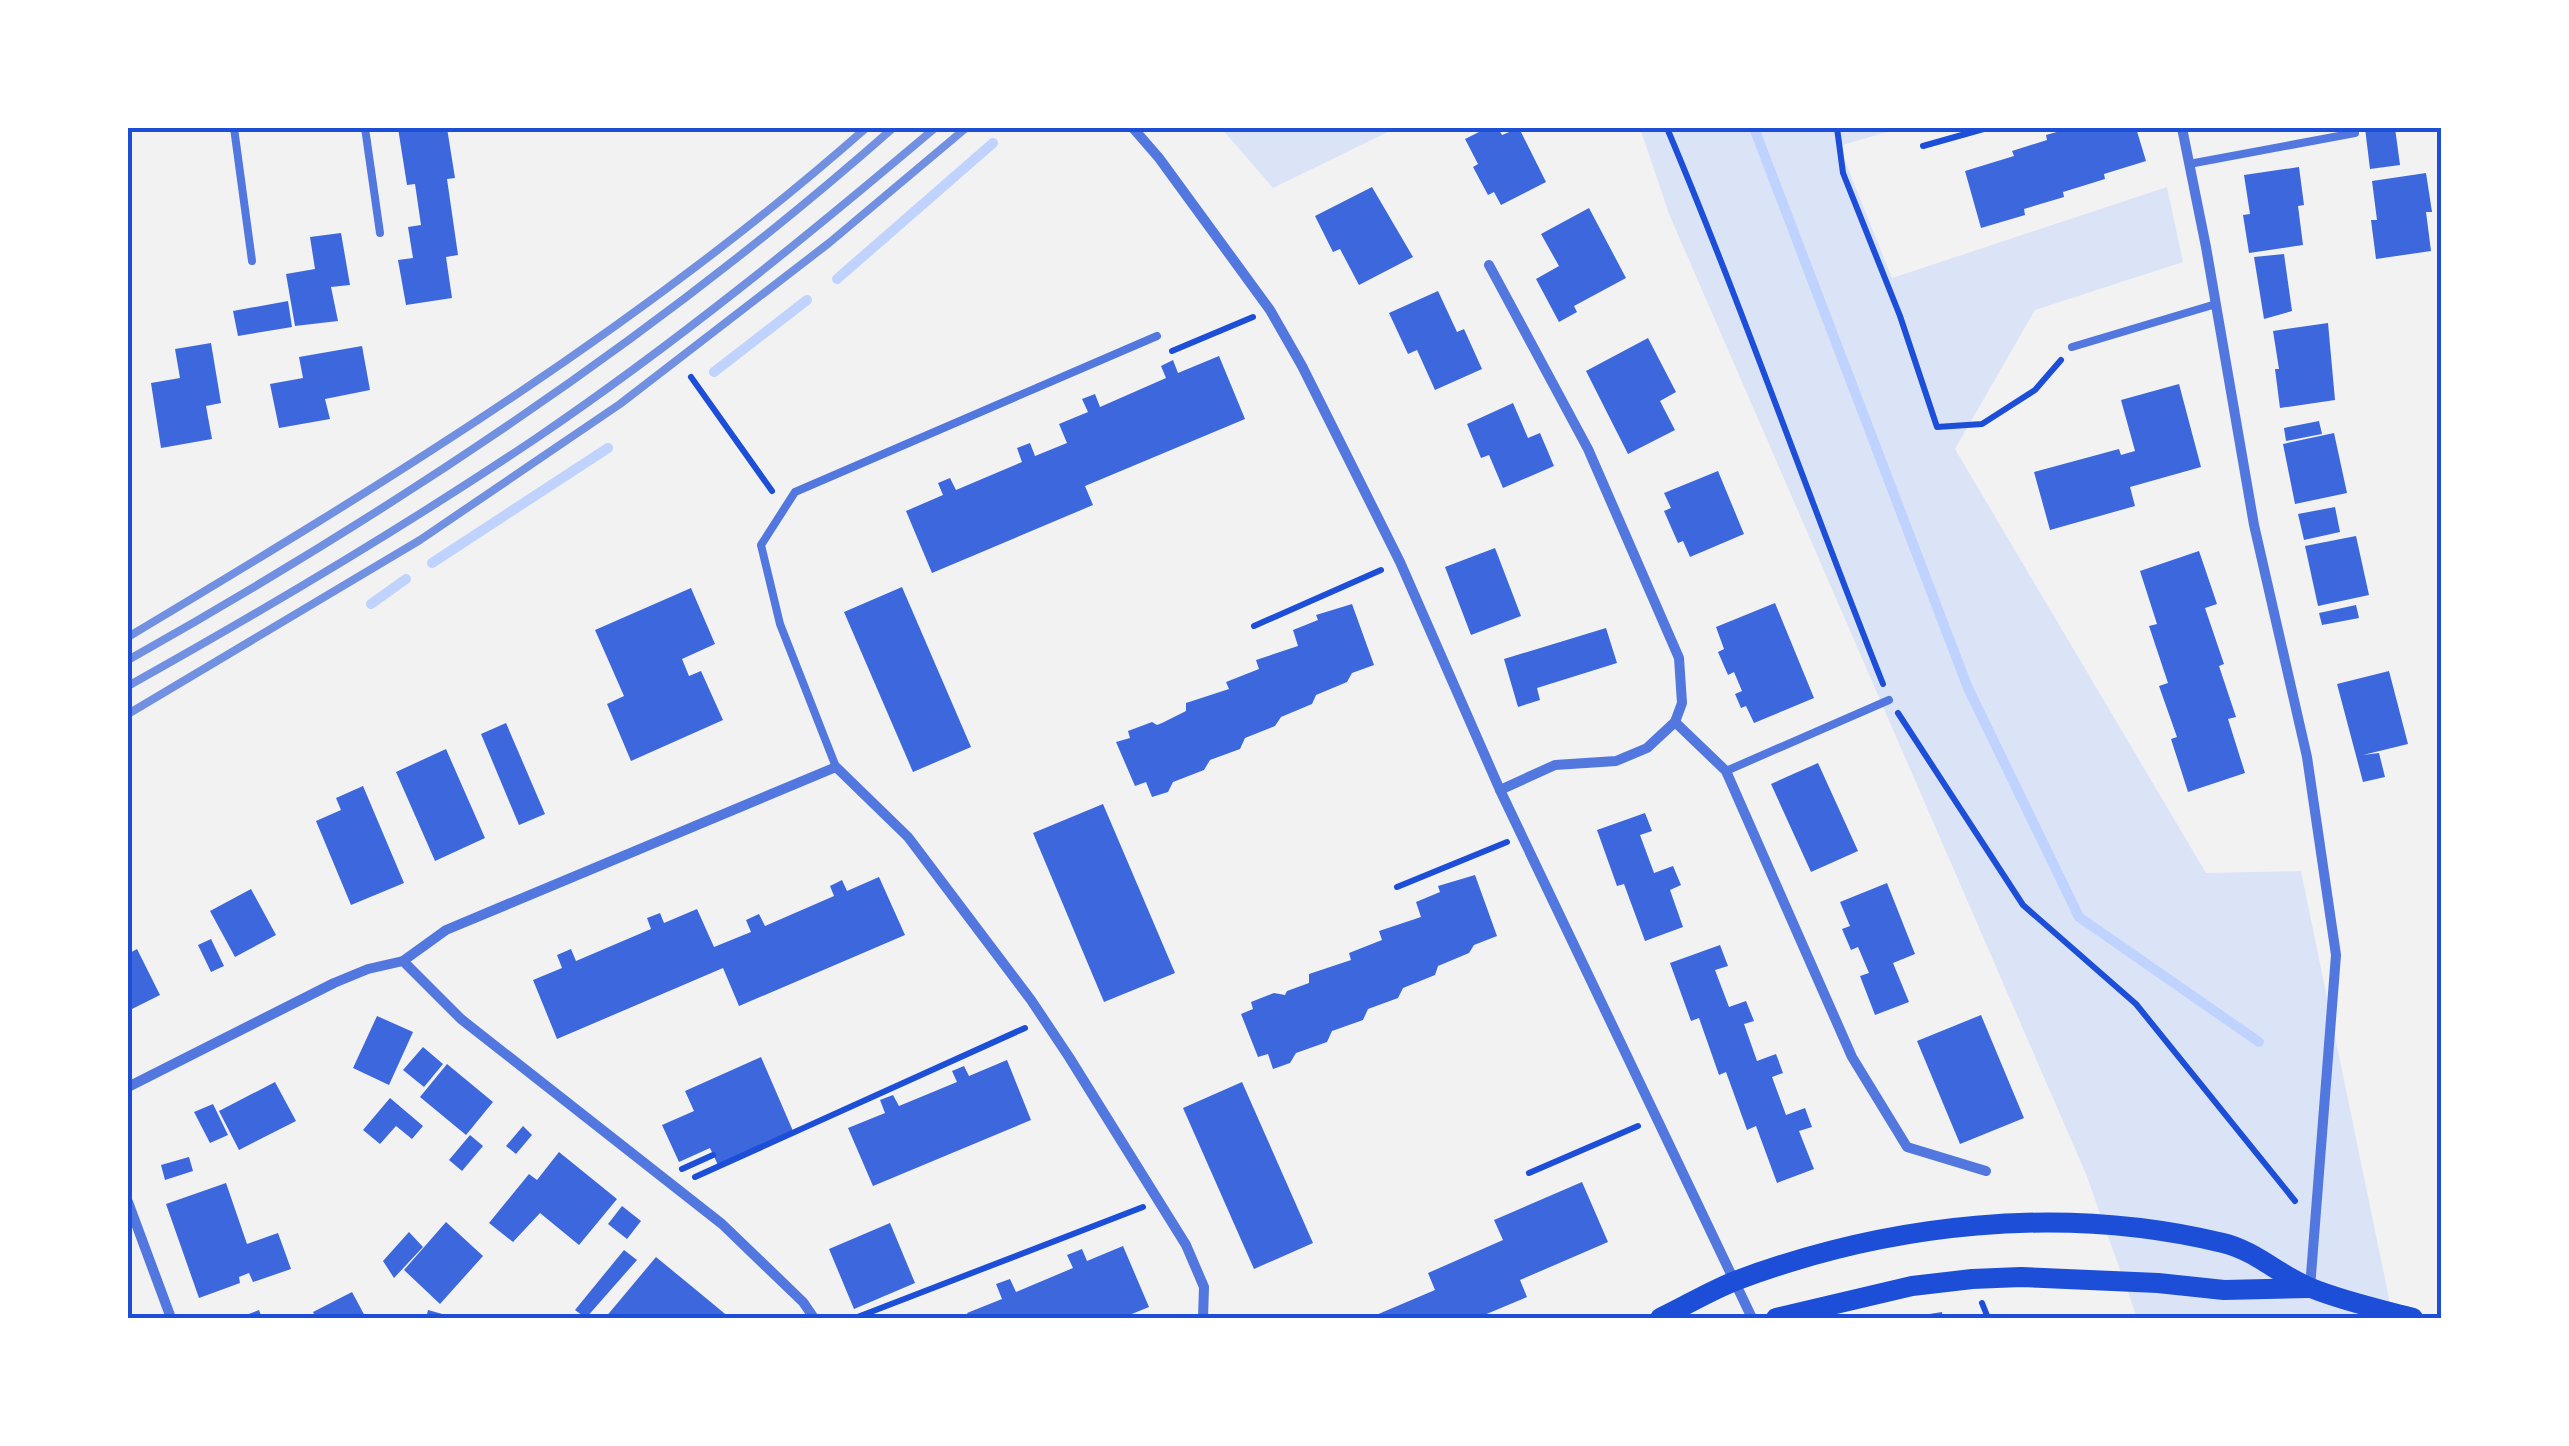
<svg xmlns="http://www.w3.org/2000/svg" width="2569" height="1446" viewBox="0 0 2569 1446" font-family="Barlow,sans-serif">
<style>
.green{fill:#dbe4f7}
.lines{fill:none;stroke-linecap:round;stroke-linejoin:round}
.stream{stroke:#bfd3fe;stroke-width:10}
.building{fill:#3d67dc}
.path{stroke:#1d4ed8;stroke-width:6}
.service{stroke:#5277de;stroke-width:8}
.minor{stroke:#5277de;stroke-width:10}
.secondary{stroke:#1d4ed8;stroke-width:20}
.rail{stroke:#7290e2;stroke-width:8}
.neatline{fill:none;stroke:#1d4ed8;stroke-width:4}
</style>
<rect width="100%" height="100%" fill="#f2f2f2"/>
<g class="green">
<path d="M1221 128H1390L1388 132 1273 188Z"/>
<path d="M1640 128H1901L1839 146 1892 278 2167 187 2183 262 2035 310 1955 449 2206 873 2301 871 2393 1318H2137L2086 1174 1669 214Z"/>
</g>
<g class="lines">
<g class="stream">
<path d="M1754 128 1968 688 2079 917 2259 1042"/>
<path d="M837 279 993 143"/>
<path d="M714 372 807 300"/>
<path d="M432 563 608 448"/>
<path d="M371 604 406 579"/>
</g>
</g>
<g class="building">
<path d="M398 128H447L455 178 447 179 458 255 446 257 452 298 406 305 398 260 413 258 408 227 421 225 415 184 407 185Z"/>
<path d="M1487 128H1498L1502 135 1519 128 1546 182 1501 205 1494 192 1488 195 1473 167 1478 164 1465 139Z"/>
<path d="M2071 128H2136L2146 161 2104 174 2105 179 2063 192 2064 197 2024 209 2025 215 1981 228 1965 171 2014 156 2012 151 2047 140 2046 135Z"/>
<path d="M2365 128H2395L2400 165 2370 169Z"/>
<path d="M2299 167 2304 205 2298 206 2303 245 2249 253 2243 215 2250 214 2244 175Z"/>
<path d="M2426 173 2432 212H2426L2431 251 2376 259 2371 220H2377L2372 181Z"/>
<path d="M1372 187 1413 257 1359 285 1340 249 1333 252 1315 216Z"/>
<path d="M1589 208 1626 278 1574 306 1577 312 1559 322 1536 279 1559 266 1541 234Z"/>
<path d="M341 233 350 285 331 287 338 321 295 326 286 274 315 269 310 237Z"/>
<path d="M2284 254 2292 311 2264 319 2254 257Z"/>
<path d="M1438 291 1457 332 1464 329 1482 369 1435 390 1417 350 1408 354 1389 313Z"/>
<path d="M288 301 292 327 238 336 233 311Z"/>
<path d="M2328 323 2335 400 2280 408 2275 369H2279L2273 331Z"/>
<path d="M1648 338 1676 392 1660 401 1675 430 1628 454 1586 371Z"/>
<path d="M211 343 221 403 206 406 212 439 161 448 151 383 180 378 175 349Z"/>
<path d="M362 346 370 390 325 399 330 419 279 428 270 384 303 378 299 357Z"/>
<path d="M1219 356 1245 419 1085 486 1093 505 932 573 906 511 943 495 938 483 950 478 956 490 1022 462 1017 448 1030 443 1035 456 1067 443 1059 424 1088 412 1082 399 1095 394 1100 407 1166 378 1161 366 1173 360 1178 373Z"/>
<path d="M2179 384 2201 467 2130 487 2135 506 2050 530 2034 472 2119 449 2121 455 2135 451 2121 400Z"/>
<path d="M1513 403 1528 438 1540 433 1554 466 1503 488 1489 455 1481 458 1467 424Z"/>
<path d="M2319 421 2322 434 2286 441 2284 428Z"/>
<path d="M2334 433 2347 493 2295 504 2283 444Z"/>
<path d="M1718 471 1744 534 1690 557 1683 541 1678 543 1664 511 1671 508 1664 493Z"/>
<path d="M2335 507 2340 532 2304 540 2298 514Z"/>
<path d="M2356 536 2369 595 2318 606 2305 546Z"/>
<path d="M1495 548 1521 616 1471 635 1445 567Z"/>
<path d="M2199 551 2217 604 2205 608 2224 664 2219 666 2236 717 2228 719 2245 773 2188 792 2171 739 2177 737 2159 686 2168 683 2149 626 2157 624 2140 571Z"/>
<path d="M902 587 971 747 913 772 844 612Z"/>
<path d="M691 588 715 644 682 659 689 676 701 671 723 720 631 761 607 704 624 696 595 630Z"/>
<path d="M1775 603 1814 698 1754 723 1746 706 1741 708 1735 694 1742 691 1734 672 1728 675 1718 652 1724 649 1716 627Z"/>
<path d="M1352 604 1374 665 1352 673 1347 682 1316 695 1312 704 1281 717 1275 726 1245 738 1240 749 1210 760 1204 770 1173 782 1168 792 1152 797 1146 782 1135 786 1116 742 1130 738 1128 731 1152 722 1157 725 1162 723 1186 711V703L1229 689 1226 682 1259 669 1256 660 1298 646 1293 630 1318 620 1316 615Z"/>
<path d="M2356 605 2359 618 2322 625 2319 613Z"/>
<path d="M1606 628 1617 663 1537 688 1540 700 1518 707 1504 659Z"/>
<path d="M2389 671 2408 744 2363 755 2379 753 2385 777 2363 782 2337 684Z"/>
<path d="M506 723 545 814 519 825 481 734Z"/>
<path d="M446 749 485 838 435 861 396 772Z"/>
<path d="M1818 763 1858 851 1811 872 1771 784Z"/>
<path d="M363 786 404 883 351 905 316 821 341 810 336 798Z"/>
<path d="M1103 804 1175 973 1104 1002 1033 833Z"/>
<path d="M1645 813 1652 831 1640 835 1654 873 1673 866 1681 885 1670 890 1683 927 1645 941 1624 884 1617 886 1597 830Z"/>
<path d="M1475 875 1497 936 1474 945 1469 953 1438 966 1435 975 1403 988 1398 998 1368 1009 1363 1020 1332 1031 1327 1042 1296 1053 1290 1063 1273 1069 1268 1054 1258 1057 1241 1014 1253 1009 1251 1002 1274 993 1285 995 1287 991 1309 983V974L1351 960 1349 953 1382 940 1379 931 1421 917 1416 902 1440 892 1438 886Z"/>
<path d="M879 877 905 935 739 1006 723 968 557 1039 533 980 562 968 557 955 571 949 576 961 651 929 647 918 660 913 664 923 697 909 714 947 751 932 746 920 759 914 765 926 834 896 830 886 842 880 847 891Z"/>
<path d="M1887 883 1915 954 1893 963 1909 1002 1875 1015 1860 976 1869 973 1858 947 1851 950 1842 929 1850 926 1840 902Z"/>
<path d="M251 889 276 935 235 957 210 911Z"/>
<path d="M211 939 224 966 211 972 198 945Z"/>
<path d="M1720 945 1728 966 1715 970 1729 1007 1746 1001 1754 1021 1744 1024 1757 1061 1776 1054 1783 1073 1772 1077 1786 1115 1805 1108 1812 1127 1799 1131 1814 1169 1777 1183 1756 1126 1747 1130 1726 1072 1719 1075 1699 1018 1691 1021 1670 963Z"/>
<path d="M137 949 160 995 128 1011V954Z"/>
<path d="M1981 1015 2024 1118 1960 1144 1917 1041Z"/>
<path d="M377 1016 413 1032 389 1085 353 1068Z"/>
<path d="M423 1047 443 1064 424 1087 403 1070Z"/>
<path d="M761 1057 793 1131 718 1165 710 1148 679 1162 662 1125 694 1111 685 1091Z"/>
<path d="M1007 1060 1031 1120 873 1186 848 1128 885 1113 880 1100 893 1095 899 1106 957 1082 952 1071 964 1066 969 1076Z"/>
<path d="M447 1064 493 1102 466 1135 420 1097Z"/>
<path d="M275 1082 296 1121 239 1150 219 1111Z"/>
<path d="M1242 1082 1313 1243 1254 1269 1183 1108Z"/>
<path d="M390 1098 423 1126 412 1139 396 1126 380 1144 363 1130Z"/>
<path d="M213 1104 228 1135 210 1143 194 1112Z"/>
<path d="M523 1126 532 1135 516 1154 506 1146Z"/>
<path d="M470 1135 483 1146 462 1171 449 1160Z"/>
<path d="M559 1152 617 1199 579 1245 540 1213 513 1242 489 1223 529 1174 537 1180Z"/>
<path d="M189 1157 193 1171 165 1180 161 1165Z"/>
<path d="M1582 1182 1608 1242 1520 1280 1527 1297 1477 1318H1369L1435 1290 1428 1273 1503 1240 1494 1220Z"/>
<path d="M226 1183 247 1244 278 1233 291 1269 253 1282 249 1273 239 1277 240 1283 199 1298 166 1204Z"/>
<path d="M622 1206 641 1221 627 1239 608 1224Z"/>
<path d="M446 1222 483 1256 440 1304 404 1270Z"/>
<path d="M890 1223 915 1283 854 1309 829 1249Z"/>
<path d="M409 1232 423 1247 394 1278 383 1261Z"/>
<path d="M1123 1246 1149 1307 1122 1318H970L967 1313 1002 1299 996 1284 1010 1279 1016 1292 1073 1268 1067 1255 1082 1249 1087 1261Z"/>
<path d="M624 1250 637 1260 586 1318 575 1310Z"/>
<path d="M656 1257 701 1294 730 1318H605Z"/>
<path d="M352 1292 366 1318H316L313 1312Z"/>
<path d="M259 1310 262 1318H238Z"/>
<path d="M428 1310 446 1315 445 1318H426Z"/>
<path d="M1942 1312 1943 1318H1917V1316Z"/>
</g>
<g class="lines">
<g class="path">
<path d="M1667 128C1744 311 1809 499 1883 684"/>
<path d="M1837 128 1843 173 1900 316 1937 427 1982 424 2035 390 2061 360"/>
<path d="M1923 146 1987 128"/>
<path d="M1172 351 1253 317"/>
<path d="M691 377 772 491"/>
<path d="M1254 626 1381 570"/>
<path d="M1898 713 2023 905 2136 1004 2295 1201"/>
<path d="M1397 887 1507 842"/>
<path d="M682 1169 713 1155"/>
<path d="M1529 1173 1638 1126"/>
<path d="M695 1177 1025 1028"/>
<path d="M1982 1303 1988 1318"/>
<path d="M855 1318 1143 1207"/>
</g>
<g class="service">
<path d="M234 128 252 261"/>
<path d="M365 128 380 233"/>
<path d="M2189 164 2355 133 2354 128"/>
<path d="M2072 347 2216 304"/>
<path d="M836 767 780 624 761 545 795 492 1157 336"/>
<path d="M1726 771 1889 700"/>
</g>
<g class="minor">
<path d="M1133 128 1159 158 1270 310 1302 366 1400 562 1500 790 1752 1318"/>
<path d="M2182 128 2206 247 2254 525 2307 757 2336 955 2310 1288"/>
<path d="M1489 265 1588 449 1679 658 1682 703 1675 722 1647 748 1616 761 1555 765 1500 790"/>
<path d="M1675 722 1726 771 1852 1057 1907 1147 1986 1171"/>
<path d="M403 961 461 1019 722 1224 803 1302 814 1318"/>
<path d="M128 1087 334 983 368 969 403 961 446 930 836 767 908 837 1031 1000 1069 1057 1186 1245 1204 1287 1203 1318"/>
<path d="M128 1202 171 1318"/>
</g>
<g class="secondary">
<path d="M1660 1318C1685 1306 1710 1291 1735 1281 1889 1223 2062 1204 2223 1243 2254 1250 2281 1276 2311 1288 2343 1301 2379 1309 2413 1318"/>
<path d="M1776 1318 1912 1286 1972 1279 2021 1277 2158 1283 2224 1290 2309 1288"/>
</g>
<g class="rail">
<path d="M128 637C384 484 642 326 866 128"/>
<path d="M128 660C398 508 661 333 893 128"/>
<path d="M128 686C266 609 404 527 535 439 675 344 806 237 935 128"/>
<path d="M128 714 420 540 620 404 829 243 966 128"/>
</g>
</g>
<rect width="2569" height="1446" fill="none" stroke="#ffffff" stroke-width="260"/>
<rect x="130" y="130" width="2309" height="1186" class="neatline"/>
</svg>
